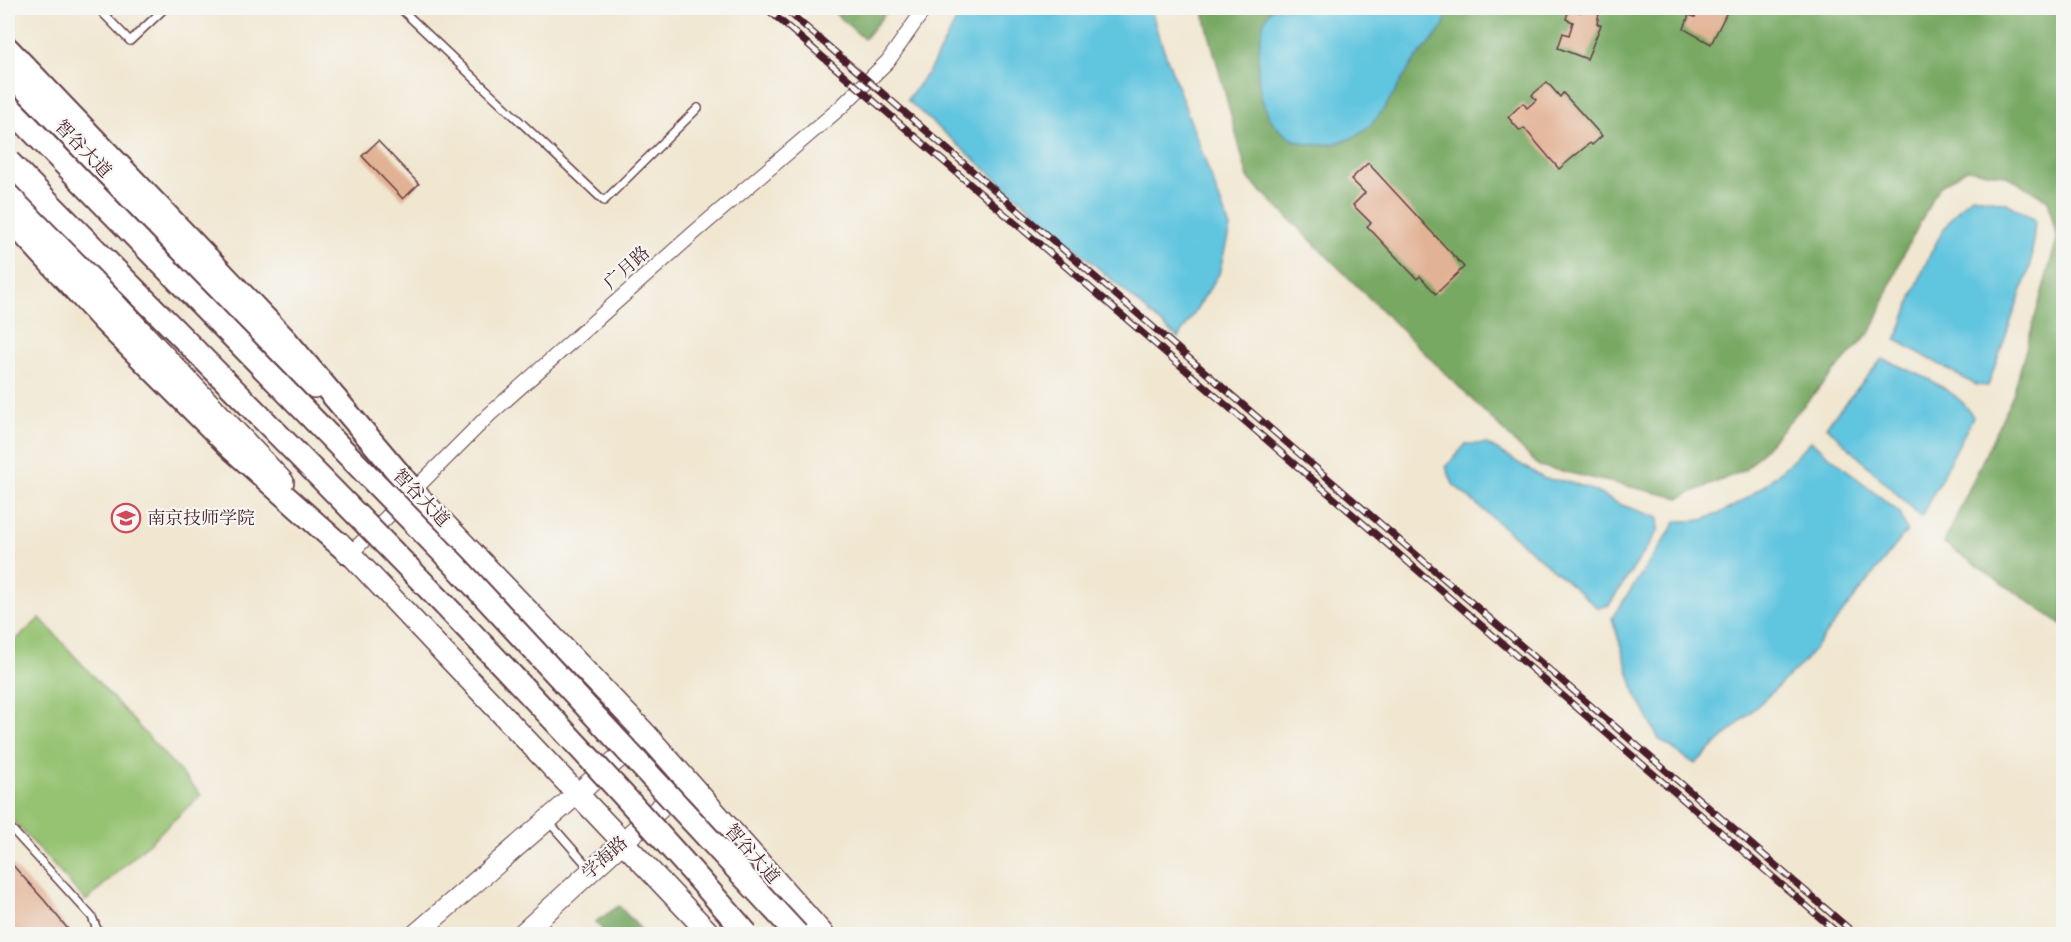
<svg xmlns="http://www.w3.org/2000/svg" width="2071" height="942" viewBox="0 0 2071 942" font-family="Cardo,'Noto Serif SC',serif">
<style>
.green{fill:#96c372;stroke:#70714e;stroke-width:1.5}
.forest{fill:#78a964;stroke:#616448;stroke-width:1.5}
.water{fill:#61c5df;stroke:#567285;stroke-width:1.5}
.building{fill:#e2b294}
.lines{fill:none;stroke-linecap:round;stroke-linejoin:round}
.service-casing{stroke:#633d44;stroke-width:10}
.minor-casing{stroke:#633d44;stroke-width:16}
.secondary-casing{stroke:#633d44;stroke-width:22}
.primary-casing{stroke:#633d44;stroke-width:24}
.trunk-casing{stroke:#633d44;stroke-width:26}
.service{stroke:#fff;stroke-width:7}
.minor{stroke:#fff;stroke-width:14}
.secondary{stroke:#fff;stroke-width:20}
.primary{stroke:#fff;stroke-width:21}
.trunk{stroke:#fff;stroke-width:22}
.rail-casing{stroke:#4a1f2b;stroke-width:7}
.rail{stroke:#f6f6f2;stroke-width:4.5;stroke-dasharray:14;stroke-linecap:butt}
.trunk-bridge-casing{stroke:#633d44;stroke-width:26;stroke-linecap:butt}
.trunk-bridge{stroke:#fff;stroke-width:22}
.labels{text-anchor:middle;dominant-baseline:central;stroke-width:4.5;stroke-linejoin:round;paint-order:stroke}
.street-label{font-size:18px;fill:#4a1f2b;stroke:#f6f6f2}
.poi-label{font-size:18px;fill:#4a1f2b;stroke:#f6f6f2;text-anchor:start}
</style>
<rect width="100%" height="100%" fill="#f6f6f2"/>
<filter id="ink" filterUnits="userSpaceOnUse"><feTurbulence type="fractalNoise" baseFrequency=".0167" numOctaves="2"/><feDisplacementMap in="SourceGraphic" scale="12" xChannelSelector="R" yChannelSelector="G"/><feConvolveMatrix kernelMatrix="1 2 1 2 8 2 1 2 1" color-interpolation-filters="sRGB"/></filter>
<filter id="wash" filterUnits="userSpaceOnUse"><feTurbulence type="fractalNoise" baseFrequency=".008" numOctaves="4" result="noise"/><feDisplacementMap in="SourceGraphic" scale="24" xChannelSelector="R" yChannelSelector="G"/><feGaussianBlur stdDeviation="1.35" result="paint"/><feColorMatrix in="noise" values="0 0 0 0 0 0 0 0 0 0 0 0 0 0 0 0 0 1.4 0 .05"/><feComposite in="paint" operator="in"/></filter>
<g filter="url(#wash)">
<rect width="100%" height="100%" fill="#f1e7d1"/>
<path class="green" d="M40 618 201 795 86 901 8 815V647Z"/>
<g class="forest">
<path d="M829 8H890L864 39Z"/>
<path d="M1202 8H2063V625L1944 543 2013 395 2057 239 2048 200 2005 175 1967 169 1939 187 1902 257 1872 330 1745 470 1679 498 1539 466 1248 178Z"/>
<path d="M619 906 645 934H607L595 922Z"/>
</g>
<g class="water">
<path d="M963 8H1151L1157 31 1230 228 1219 274 1178 338 907 100 929 71Z"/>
<path d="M1273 8H1446C1450 30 1424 46 1412 64 1397 86 1381 122 1356 136 1344 142 1331 145 1317 145 1262 142 1253 84 1260 40 1263 26 1263 17 1273 8Z"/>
<path d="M1972 196 2007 203 2035 220 2031 264 1988 386 1976 385 1896 340C1914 294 1934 227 1972 196Z"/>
<path d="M1882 359C1910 370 1961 390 1973 417L1921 517 1826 426Z"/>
<path d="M1811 441 1900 513 1907 531 1803 663 1695 764 1659 739 1636 695 1612 618 1677 521C1685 521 1697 522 1705 519 1747 505 1782 472 1811 441Z"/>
<path d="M1466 444H1487L1545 479 1565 481 1588 488 1619 504 1659 518 1658 531 1609 605 1598 608 1453 484 1446 467Z"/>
</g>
<g id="blocks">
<g class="building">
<path d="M1582 8H1600L1597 24 1601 25 1587 59 1558 48 1563 33 1569 35 1573 22 1566 19 1569 9 1581 12Z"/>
<path d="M1698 8 1728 10 1711 44 1684 29 1689 15 1695 17Z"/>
<path d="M1547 82 1560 97 1563 93 1602 136 1592 145 1590 143 1559 169 1524 128 1520 131 1508 117 1523 103 1527 108 1536 100 1532 95Z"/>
<path d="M378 141 419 184 403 199 362 156Z"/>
<path d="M1368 163 1464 267 1436 294 1420 276 1417 279 1367 226 1371 223 1353 205 1365 193 1351 179Z"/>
<path d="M8 860 44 900 72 934H8Z"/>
</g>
</g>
</g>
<g filter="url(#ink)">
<use href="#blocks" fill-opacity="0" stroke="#633d44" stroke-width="1.5"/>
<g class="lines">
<g class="service-casing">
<g id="service">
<path d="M98 8 130 41 165 8"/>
<path d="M400 8 604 201 698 108"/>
<path d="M549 822 591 870"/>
<path d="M8 825 92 917 99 934"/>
</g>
</g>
<g class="minor-casing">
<path id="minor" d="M350 554 490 414 695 232 840 108 888 61 925 8"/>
</g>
<g class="secondary-casing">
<g id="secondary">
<path d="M416 934 646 734"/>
<path d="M522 934 682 788"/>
</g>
</g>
<g class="primary-casing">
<g id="primary">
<path d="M8 72 314 387"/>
<path d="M8 190 283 482"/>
<path d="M402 479 646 734 823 934"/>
<path d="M339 542 710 934"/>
</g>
</g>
<g class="trunk-casing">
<g id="trunk">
<path d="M8 49 285 339 413 490"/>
<path d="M8 217 104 321 231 448 350 554"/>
</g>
</g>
<use href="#service" class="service"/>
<use href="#minor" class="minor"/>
<use href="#secondary" class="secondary"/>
<use href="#primary" class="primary"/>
<use href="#trunk" class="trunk"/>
<g class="rail-casing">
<g id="rail">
<path d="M766 8 1839 934"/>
<path d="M784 8 1855 934"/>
</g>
</g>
<use href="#rail" class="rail"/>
<g class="trunk-bridge-casing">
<g id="trunk-bridge">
<path d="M8 106 455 565 797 934"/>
<path d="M8 161C257 415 514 665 747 934"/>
</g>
</g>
<use href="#trunk-bridge" class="trunk-bridge"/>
</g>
</g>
<defs>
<g id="university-ring" transform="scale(1.5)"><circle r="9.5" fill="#f6f6f2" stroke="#d1495b" stroke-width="1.5"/><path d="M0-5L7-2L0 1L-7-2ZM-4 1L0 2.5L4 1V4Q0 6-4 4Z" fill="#d1495b"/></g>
</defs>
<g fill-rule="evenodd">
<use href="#university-ring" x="126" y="518"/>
</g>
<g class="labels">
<g class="street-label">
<text transform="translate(83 149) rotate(46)">智谷大道</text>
<text transform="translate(627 268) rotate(-42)">广月路</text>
<text transform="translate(421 498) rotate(46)">智谷大道</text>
<text transform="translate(752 854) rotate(49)">智谷大道</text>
<text transform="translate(605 858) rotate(-42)">学海路</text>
</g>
<g class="poi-label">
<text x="147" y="518">南京技师学院</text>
</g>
</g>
<rect width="2071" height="942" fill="none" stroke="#f6f6f2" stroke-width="30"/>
</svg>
